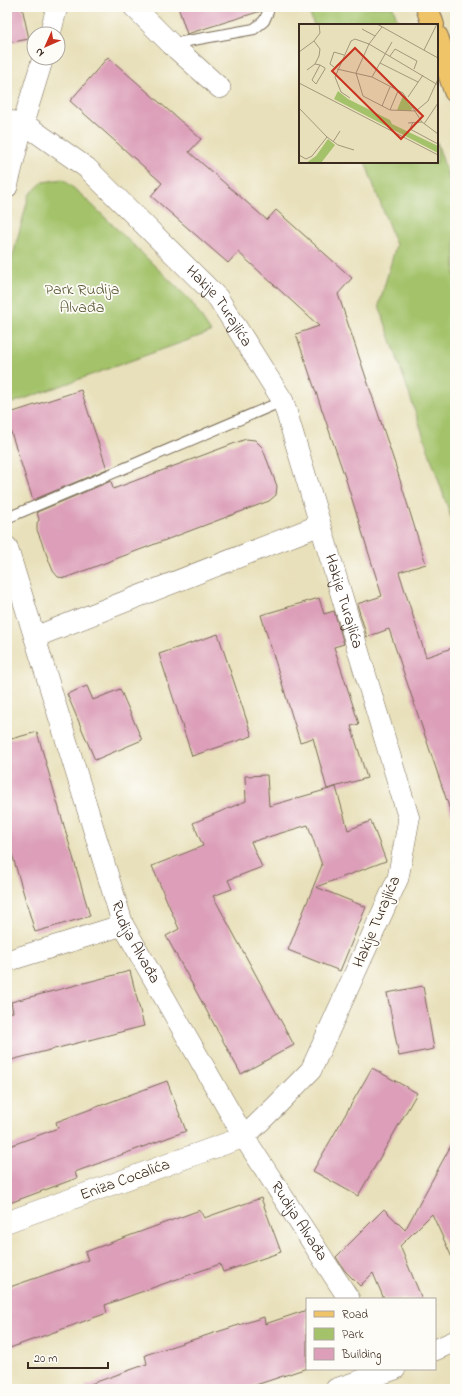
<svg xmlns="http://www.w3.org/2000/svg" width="462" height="1396" viewBox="0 0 462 1396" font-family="'Indie Flower',sans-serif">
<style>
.green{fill:#a3c269;stroke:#6f7644}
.building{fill:#dc9eb8}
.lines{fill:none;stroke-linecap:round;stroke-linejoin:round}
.service-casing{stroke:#786a55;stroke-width:12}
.minor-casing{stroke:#786a55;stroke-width:22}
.primary-casing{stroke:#786a55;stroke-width:24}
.service{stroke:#fff;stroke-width:10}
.minor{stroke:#fff;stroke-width:21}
.primary{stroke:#efc469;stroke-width:22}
.labels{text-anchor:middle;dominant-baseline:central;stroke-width:3.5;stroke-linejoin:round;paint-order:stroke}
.park-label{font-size:16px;fill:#5a5834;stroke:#fdfcf7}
.street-label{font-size:16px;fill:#3b2a1e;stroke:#fdfcf7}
.inset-road{fill:none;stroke:#a3977c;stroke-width:1}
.view{fill:#c8321e;fill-opacity:0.15;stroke:#c8321e;stroke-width:2}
.inset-edge{fill:none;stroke:#3b2a1e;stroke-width:2}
</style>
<rect width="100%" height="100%" fill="#fdfcf7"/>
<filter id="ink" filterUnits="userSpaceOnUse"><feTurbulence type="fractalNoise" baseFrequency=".025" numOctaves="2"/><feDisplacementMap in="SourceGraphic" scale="8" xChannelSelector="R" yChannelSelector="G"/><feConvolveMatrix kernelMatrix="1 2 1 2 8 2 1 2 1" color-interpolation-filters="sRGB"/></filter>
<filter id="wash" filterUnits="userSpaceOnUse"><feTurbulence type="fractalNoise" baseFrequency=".012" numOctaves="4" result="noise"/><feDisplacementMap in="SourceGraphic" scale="16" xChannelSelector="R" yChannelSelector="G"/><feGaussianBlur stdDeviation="0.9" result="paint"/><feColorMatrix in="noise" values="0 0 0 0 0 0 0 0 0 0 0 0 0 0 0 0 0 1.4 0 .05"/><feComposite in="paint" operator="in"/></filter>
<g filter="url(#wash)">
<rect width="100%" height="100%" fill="#e8e0ba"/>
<g class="green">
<path d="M307 7H393L399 25H314Z"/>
<path d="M437 142 455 198V529L379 305 396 245 365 162H437Z"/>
<path d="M63 179 85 198 190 300 211 332 7 405V278L29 195 43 182Z"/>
</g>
<g id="blocks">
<g class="building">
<path d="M7 7H22L29 39 7 43Z"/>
<path d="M178 7H260L261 11 187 34Z"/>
<path d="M108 57 201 139 189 152 267 220 276 210 352 278 338 294 395 464 426 564 399 572 426 657 455 647V813H451L389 629 367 637 357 604 382 596 346 480 296 334 319 326 238 252 228 263 151 196 162 183 70 101Z"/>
<path d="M81 390 107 469 33 500 7 420V414Z"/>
<path d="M246 439 255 440 262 447 277 486 276 495 269 501 65 578 58 577 53 571 37 530V523L39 520 37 512 111 481 113 489Z"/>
<path d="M319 598 324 614 334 611 344 644 334 647 359 724 351 726 367 778 327 789 313 738 300 742 261 615Z"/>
<path d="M218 634 252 736 192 756 159 654Z"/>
<path d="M87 686 93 700 120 689 142 740 95 760 67 694Z"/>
<path d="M37 732 90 916 35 932 7 837V740Z"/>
<path d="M267 775 269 806 336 787 348 830 371 821 386 861 316 887 366 907 340 971 288 950 322 865 308 825 251 842 262 867 228 880 232 889 213 896 294 1045 241 1074 166 936 179 929 152 866 203 846 193 823 246 801 245 776Z"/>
<path d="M130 971 144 1026 7 1061V1013L13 1012 11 1002Z"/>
<path d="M423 986 434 1049 399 1056 387 993Z"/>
<path d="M372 1068 417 1093 358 1196 313 1171Z"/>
<path d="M167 1081 186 1131 75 1172 77 1178 7 1204V1147L58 1128 56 1122Z"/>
<path d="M455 1138V1264L432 1214 400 1246 422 1299H384L373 1273 360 1286 345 1271 336 1257 384 1209 405 1230Z"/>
<path d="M261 1198 281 1252 223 1272 220 1264 163 1284 105 1305 107 1313 7 1349V1288L88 1260 85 1252 200 1210 204 1218Z"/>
<path d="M307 1310V1368L244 1389H86L85 1386 147 1364 145 1355 264 1317 265 1324Z"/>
</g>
</g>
</g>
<g filter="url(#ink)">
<use href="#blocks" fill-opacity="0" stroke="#786a55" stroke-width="1"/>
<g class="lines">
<g class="service-casing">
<g id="service">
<path d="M171 44 254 29 264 21 268 12 267 7"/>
<path d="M7 518 283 401"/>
</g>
</g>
<g class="minor-casing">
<g id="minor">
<path d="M134 7 171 44 220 88"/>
<path d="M50 34 57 7"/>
<path id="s1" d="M7 121 23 123 87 168 218 298 283 401 409 819 398 878 311 1070 275 1107 244 1137 7 1222"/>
<path d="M7 187 23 123 43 58"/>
<path id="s2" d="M7 547 123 925 244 1137 349 1299"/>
<path d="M35 637 320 525"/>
<path d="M7 961 123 925"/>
<path d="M435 1350 455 1341"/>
<path d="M336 1389 395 1369"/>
</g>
</g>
<g class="primary-casing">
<g id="primary">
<path d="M427 7 433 25"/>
<path d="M437 37 455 91"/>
</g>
</g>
<use href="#service" class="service"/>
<use href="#minor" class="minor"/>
<use href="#primary" class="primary"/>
</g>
</g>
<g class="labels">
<g class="park-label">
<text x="82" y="290">Park Rudija<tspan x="82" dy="18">Alvađa</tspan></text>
</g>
<g class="street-label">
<text stroke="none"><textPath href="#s1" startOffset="286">Hakije Turajlića</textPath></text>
<text stroke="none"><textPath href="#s1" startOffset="610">Hakije Turajlića</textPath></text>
<text transform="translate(377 922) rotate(-67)">Hakije Turajlića</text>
<text stroke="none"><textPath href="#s2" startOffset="416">Rudija Alvađa</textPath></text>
<text transform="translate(125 1180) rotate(-20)">Eniza Cocalića</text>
<text stroke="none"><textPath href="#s2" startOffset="740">Rudija Alvađa</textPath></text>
</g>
</g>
<g transform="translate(299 24)">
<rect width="139" height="139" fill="#e8e0ba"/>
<path d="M39 67 49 75 91 96 93 100 139 122V129L35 75ZM104 72 113 84 112 87 98 86ZM29 115 36 121 22 139H7L17 132Z" fill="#a3c269"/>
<path class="inset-road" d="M78 0 139 34M83 3 70 20 57 49 64 72 91 86 117 87 129 77 139 55M63 5 76 12M125 26 138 0M0 28 15 17 21 9 20 0M91 32 96 25 118 37 115 45M81 39 119 58M16 40 21 41 26 44V45L17 60 13 56 21 41M35 43 31 40 35 28 45 31M38 45 73 53 104 69 123 98 139 110M8 46 16 40 20 32 21 25 15 17M73 53 93 18M0 59 139 131M109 73 124 51M51 74 42 68 36 53 52 17 56 15 70 20 139 61M83 82 91 63M0 84 28 113 39 121 55 126M91 86 99 67M114 98 111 105 139 120M109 99 123 98M125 100 139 79M34 118 41 107M0 131 7 135 13 132 28 113"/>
<path class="view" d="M56 24 124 92 102 115 33 47Z"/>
<rect width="139" height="139" class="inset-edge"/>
</g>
<rect width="462" height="1396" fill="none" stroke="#fdfcf7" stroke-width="24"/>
<rect x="306" y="1298" width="130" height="72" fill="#fdfcf7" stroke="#afa8a0"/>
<rect x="314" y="1311" width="20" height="6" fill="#efc469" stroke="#afa8a0"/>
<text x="342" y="1318" font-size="12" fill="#3b2a1e">Road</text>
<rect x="314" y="1328" width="20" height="12" fill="#a3c269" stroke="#afa8a0"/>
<text x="342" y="1338" font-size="12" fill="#3b2a1e">Park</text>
<rect x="314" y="1348" width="20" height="12" fill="#dc9eb8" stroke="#afa8a0"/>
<text x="342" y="1358" font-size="12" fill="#3b2a1e">Building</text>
<g transform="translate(46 46) rotate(225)"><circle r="19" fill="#fdfcf7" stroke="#afa8a0"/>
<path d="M0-3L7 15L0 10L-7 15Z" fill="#c8321e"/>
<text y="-6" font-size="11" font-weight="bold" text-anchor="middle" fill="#3b2a1e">N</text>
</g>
<path d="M28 1362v6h80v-6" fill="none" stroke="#3b2a1e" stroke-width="2"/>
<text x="34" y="1362" font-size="12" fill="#3b2a1e" stroke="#fdfcf7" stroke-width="3" paint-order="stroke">20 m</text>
</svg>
